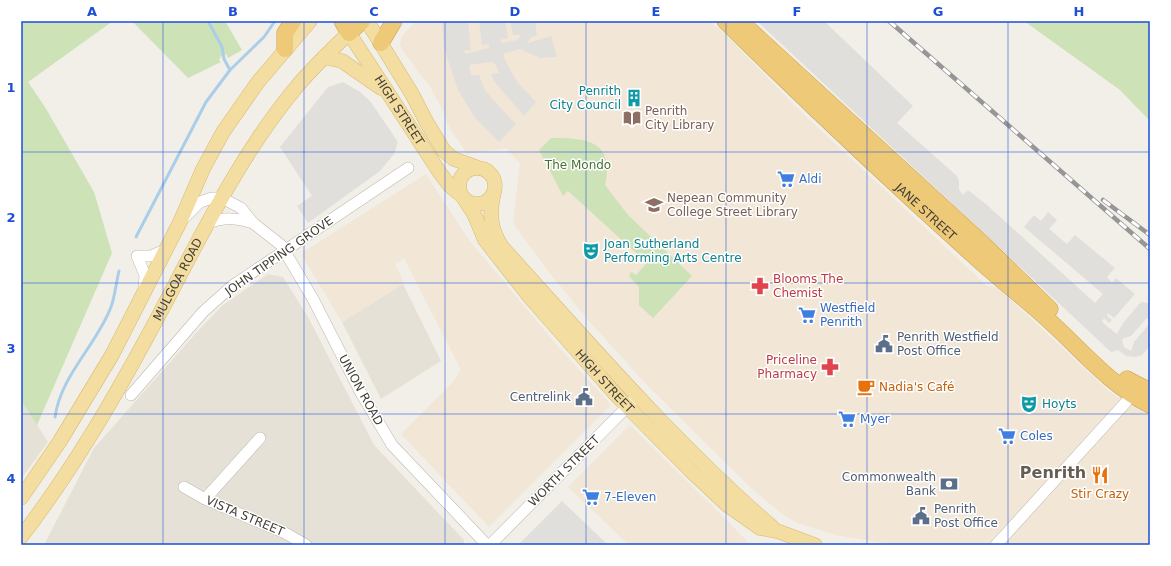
<svg xmlns="http://www.w3.org/2000/svg" width="1171" height="566" viewBox="0 0 1171 566" font-family="'DejaVu Sans',sans-serif">
<style>
.residential{fill:#e5e1d7}
.commercial{fill:#f2e6d6}
.green{fill:#cde2b6}
.parking{fill:#e1dfdc}
.lines{fill:none;stroke-linecap:round;stroke-linejoin:round}
.stream{stroke:#abcee8;stroke-width:3}
.minor-casing{stroke:#bcb7ac;stroke-width:12}
.major-casing{stroke:#d6ba72;stroke-width:15}
.highway-casing{stroke:#cb9e49;stroke-width:17}
.minor{stroke:#fff;stroke-width:11}
.major{stroke:#f3dda1;stroke-width:14}
.highway{stroke:#edc978;stroke-width:16}
.rail-casing{stroke:#969696;stroke-width:4.5}
.rail{stroke:#fff;stroke-width:3;stroke-dasharray:9;stroke-linecap:butt}
.grid{fill:none;stroke:#1d4ed8;stroke-width:1;stroke-opacity:0.55}
.labels{text-anchor:middle;dominant-baseline:central;stroke-width:3;stroke-linejoin:round;paint-order:stroke}
.culture-label{font-size:12px;fill:#0d838f;stroke:#fff;text-anchor:start}
.street-label{font-size:12px;fill:#454038;stroke:#fff}
.education-label{font-size:12px;fill:#785e54;stroke:#fff;text-anchor:start}
.park-label{font-size:12px;fill:#487031;stroke:#fff}
.shop-label{font-size:12px;fill:#366cbe;stroke:#fff;text-anchor:start}
.health-label{font-size:12px;fill:#be3a42;stroke:#fff;text-anchor:start}
.service-label{font-size:12px;fill:#4e5e75;stroke:#fff;text-anchor:start}
.food-label{font-size:12px;fill:#c56008;stroke:#fff;text-anchor:start}
.district-label{font-size:16px;font-weight:bold;fill:#665e50;stroke:#fff}
.neatline{fill:none;stroke:#1d4ed8;stroke-width:1.5}
.grid-label{font-size:13px;text-anchor:middle;font-weight:bold;fill:#1d4ed8}
</style>
<rect width="100%" height="100%" fill="#f2efe8"/>
<g class="residential">
<path d="M268 274 283 277 308 317 374 445 464 540V545H44L94 448 196 333 223 305Z"/>
<path d="M403 284 441 361 381 399 342 322Z"/>
<path d="M21 400 48 442 21 479Z"/>
</g>
<g class="commercial">
<path d="M416 21H709L727 36 796 107 987 286 998 288 1110 392 1150 416V545H894L836 535 797 523 782 514 753 490 648 386 587 319 544 266 513 223 520 163 506 148 467 154 448 125 444 112 430 87 402 50 400 44 402 36Z"/>
<path d="M426 174 469 240 555 343 611 405 489 527 401 434 452 383 461 370 404 258 395 264 404 283 342 322 302 256 303 252Z"/>
<path d="M630 425 713 507 751 545H629L568 487Z"/>
</g>
<g class="green">
<path d="M21 21H113L28 82 45 107 94 192 112 253 37 425 21 400Z"/>
<path d="M132 21H225L242 50 228 58 226 54 222 55 219 60 221 62 188 78Z"/>
<path d="M1024 21H1150V121L1120 90Z"/>
<path d="M551 138C586 138 615 140 605 185L628 215 692 276 653 318 639 305V287L629 276 631 272 636 275 647 263 568 191 563 196 539 150Z"/>
</g>
<g class="parking">
<path d="M442 21H468L471 50 463 51 466 54 488 48 489 46V44L482 45 479 21H505L508 38 500 40 502 43 517 40 521 36 520 35H513L510 21H535L537 35 530 38 528 43 551 36 557 57 540 58 520 49 505 53 503 56 517 82 536 102 524 116 494 81 491 74 499 73 495 64 491 62 469 65 471 75H479L485 90 494 101 516 124 499 142 475 118 458 90 444 48Z"/>
<path d="M757 21H824L913 106 897 123 957 176 959 181V190L963 195 968 190 987 205 1095 303 1103 294 1024 227 1034 215 1041 221 1048 212 1057 220 1049 229 1067 244 1075 235 1115 268 1107 277 1112 283 1116 278 1135 294 1114 318 1108 313 1107 316 1112 320 1109 323 1104 318 1102 322 1117 334 1123 323 1139 304 1142 302 1148 303 1150 304V318L1146 319 1131 336 1122 339 1124 347 1131 351 1134 342 1150 323V346L1142 355 1135 357 1126 356 1118 350 1111 352Z"/>
<path d="M343 82 360 92 370 101 398 142 394 154 380 171 308 223 297 206 312 196 280 147 328 87Z"/>
<path d="M562 501 608 545H518Z"/>
</g>
<g class="lines">
<g class="stream">
<path d="M230 70 264 37 275 21"/>
<path d="M136 237 206 102 230 70 224 59 222 47 208 21"/>
<path d="M55 417C61 375 96 346 111 307 115 296 116 283 119 271"/>
</g>
<g class="minor-casing">
<g id="minor">
<path d="M185 217 200 202 212 198H222L241 208 253 223 281 245 313 299 361 393 392 445 487 545"/>
<path d="M207 223C225 217 236 218 253 223"/>
<path d="M144 290 145 275 137 256H151L167 249"/>
<path d="M131 395 203 312 232 286 408 168"/>
<path d="M184 487 205 499 285 533 306 545"/>
<path d="M205 499 260 438"/>
<path d="M490 545 633 401"/>
<path d="M996 545 1137 390"/>
</g>
</g>
<g class="major-casing">
<g id="major">
<path d="M367 21 412 94 427 123 444 151 454 159 476 167"/>
<path d="M324 57 342 61 381 88"/>
<circle cx="477" cy="186" r="18"/>
<path d="M494 192C489 214 490 228 502 247 589 343 674 442 772 527"/>
<path id="s1" d="M465 200 474 214 485 240 528 295 617 396 690 470 726 504 760 528 777 531 815 545"/>
<path d="M21 498 60 441 112 355 180 222 203 169 223 132 258 82 310 21"/>
<path id="s2" d="M21 537C75 467 119 390 160 313 201 236 239 157 294 90 311 69 330 51 349 33L440 173 450 186 461 195"/>
</g>
</g>
<g class="highway-casing">
<g id="highway">
<path d="M342 21 349 33 362 21"/>
<path id="s3" d="M725 21C809 104 894 184 982 263 1002 281 1024 298 1044 316 1078 346 1109 385 1150 405"/>
<path d="M740 21 982 243 1050 309"/>
<path d="M381 43 394 21"/>
<path d="M285 49V33L293 21"/>
<path d="M1127 379 1150 391"/>
</g>
</g>
<use href="#minor" class="minor"/>
<use href="#major" class="major"/>
<use href="#highway" class="highway"/>
<g class="rail-casing">
<g id="rail">
<path d="M889 21 1150 249"/>
<path d="M1103 200 1150 235"/>
</g>
</g>
<use href="#rail" class="rail"/>
</g>
<path class="grid" d="M163 21V545M304 21V545M445 21V545M586 21V545M726 21V545M867 21V545M1008 21V545M21 152H1150M21 283H1150M21 414H1150"/>
<defs>
<g id="building-bare" transform="scale(1.38)"><path d="M-4-6H4V6H1V3H-1V6H-4ZM-2.5-4.3h1.7v1.8h-1.7ZM.8-4.3h1.7v1.8H.8ZM-2.5-1h1.7V.8h-1.7ZM.8-1h1.7V.8H.8Z" fill="#0f9aa8" stroke="#fff" stroke-width="2.5" paint-order="stroke"/></g>
<g id="library-bare" transform="scale(1.38)"><path d="M-6-4Q-3-5.5-.7-3.5V5Q-3 3-6 4ZM6-4Q3-5.5 .7-3.5V5Q3 3 6 4Z" fill="#8d6e63" stroke="#fff" stroke-width="2.5" paint-order="stroke"/></g>
<g id="supermarket-bare" transform="scale(1.38)"><path d="M-6-5.5h2.5l.6 2H6L4.5 2H-2.5L-4.4-4H-6ZM-1.5 3.2a1.3 1.3 0 1 0 .1 0ZM3 3.2a1.3 1.3 0 1 0 .1 0Z" fill="#3f7fe0" stroke="#fff" stroke-width="2.5" paint-order="stroke"/></g>
<g id="university-bare" transform="scale(1.38)"><path d="M0-5L7-2L0 1L-7-2ZM-4 1L0 2.5L4 1V4Q0 6-4 4Z" fill="#8d6e63" stroke="#fff" stroke-width="2.5" paint-order="stroke"/></g>
<g id="theatre-bare" transform="scale(1.38)"><path d="M-5-5.5Q0-4 5-5.5V0Q5 5 0 6Q-5 5-5 0ZM-3.3-2.5H-1v1.5H-3.3ZM1-2.5H3.3v1.5H1ZM-2.8 1Q0 5.5 2.8 1Z" fill="#0f9aa8" stroke="#fff" stroke-width="2.5" paint-order="stroke"/></g>
<g id="pharmacy-bare" transform="scale(1.38)"><path d="M-2-6h4v4h4v4h-4v4h-4v-4h-4v-4h4Z" fill="#e0444e" stroke="#fff" stroke-width="2.5" paint-order="stroke"/></g>
<g id="civic-bare" transform="scale(1.38)"><path d="M-.6-6.5H3V-4.5H.6V-3L4-1V1h2V6H-6V1h2V-1L-.6-3ZM-1.2 2.5V6h2.4V2.5Z" fill="#5c6f8a" stroke="#fff" stroke-width="2.5" paint-order="stroke"/></g>
<g id="cafe-bare" transform="scale(1.38)"><path d="M-5.5-4.5H6V0H3Q3 3.5 0 3.5H-2.5Q-5.5 3.5-5.5 0ZM3-3.2v2h1.7v-2ZM-6 4.5H4V6H-6Z" fill="#e8710a" stroke="#fff" stroke-width="2.5" paint-order="stroke"/></g>
<g id="restaurant-bare" transform="scale(1.38)"><path d="M-5-6h1v4h1v-4h1v4h1v-4h1v5L-1.5 .5V6h-2V.5L-5-1ZM5-6V6H3V1.5H1.5Q1.5-4 5-6Z" fill="#e8710a" stroke="#fff" stroke-width="2.5" paint-order="stroke"/></g>
<g id="bank-bare" transform="scale(1.38)"><path d="M-6-4H6V4H-6ZM0-2.3a2.3 2.3 0 1 0 0 4.6a2.3 2.3 0 1 0 0-4.6Z" fill="#5c6f8a" stroke="#fff" stroke-width="2.5" paint-order="stroke"/></g>
</defs>
<g fill-rule="evenodd">
<use href="#building-bare" x="634" y="98"/>
<use href="#library-bare" x="632" y="118"/>
<use href="#supermarket-bare" x="786" y="179"/>
<use href="#university-bare" x="654" y="205"/>
<use href="#theatre-bare" x="591" y="251"/>
<use href="#pharmacy-bare" x="760" y="286"/>
<use href="#supermarket-bare" x="807" y="315"/>
<use href="#civic-bare" x="884" y="344"/>
<use href="#pharmacy-bare" x="830" y="367"/>
<use href="#cafe-bare" x="866" y="387"/>
<use href="#civic-bare" x="584" y="397"/>
<use href="#theatre-bare" x="1029" y="404"/>
<use href="#supermarket-bare" x="847" y="419"/>
<use href="#supermarket-bare" x="1007" y="436"/>
<use href="#restaurant-bare" x="1100" y="475"/>
<use href="#bank-bare" x="949" y="484"/>
<use href="#supermarket-bare" x="591" y="497"/>
<use href="#civic-bare" x="921" y="516"/>
</g>
<g class="labels">
<g class="culture-label">
<text x="621" y="91" text-anchor="end">Penrith<tspan x="621" dy="14">City Council</tspan></text>
<text x="604" y="244">Joan Sutherland<tspan x="604" dy="14">Performing Arts Centre</tspan></text>
<text x="1042" y="404">Hoyts</text>
</g>
<g class="street-label">
<text stroke="none"><textPath href="#s2" startOffset="696">HIGH STREET</textPath></text>
<text stroke="none"><textPath href="#s3" startOffset="277">JANE STREET</textPath></text>
<text transform="translate(279 256) rotate(-35)">JOHN TIPPING GROVE</text>
<text stroke="none"><textPath href="#s2" startOffset="302">MULGOA ROAD</textPath></text>
<text stroke="none"><textPath href="#s1" startOffset="230">HIGH STREET</textPath></text>
<text transform="translate(361 390) rotate(61)">UNION ROAD</text>
<text transform="translate(564 471) rotate(-45)">WORTH STREET</text>
<text transform="translate(245 516) rotate(23)">VISTA STREET</text>
</g>
<g class="education-label">
<text x="645" y="111">Penrith<tspan x="645" dy="14">City Library</tspan></text>
<text x="667" y="198">Nepean Community<tspan x="667" dy="14">College Street Library</tspan></text>
</g>
<g class="park-label">
<text x="578" y="165">The Mondo</text>
</g>
<g class="shop-label">
<text x="799" y="179">Aldi</text>
<text x="820" y="308">Westfield<tspan x="820" dy="14">Penrith</tspan></text>
<text x="860" y="419">Myer</text>
<text x="1020" y="436">Coles</text>
<text x="604" y="497">7-Eleven</text>
</g>
<g class="health-label">
<text x="773" y="279">Blooms The<tspan x="773" dy="14">Chemist</tspan></text>
<text x="817" y="360" text-anchor="end">Priceline<tspan x="817" dy="14">Pharmacy</tspan></text>
</g>
<g class="service-label">
<text x="897" y="337">Penrith Westfield<tspan x="897" dy="14">Post Office</tspan></text>
<text x="571" y="397" text-anchor="end">Centrelink</text>
<text x="936" y="477" text-anchor="end">Commonwealth<tspan x="936" dy="14">Bank</tspan></text>
<text x="934" y="509">Penrith<tspan x="934" dy="14">Post Office</tspan></text>
</g>
<g class="food-label">
<text x="879" y="387">Nadia's Café</text>
<text x="1100" y="494" text-anchor="middle">Stir Crazy</text>
</g>
<g class="district-label">
<text x="1053" y="472">Penrith</text>
</g>
</g>
<rect width="1171" height="566" fill="none" stroke="#ffffff" stroke-width="44"/>
<rect x="22" y="22" width="1127" height="522" class="neatline"/>
<g class="grid-label">
<text x="92" y="16">A</text>
<text x="233" y="16">B</text>
<text x="374" y="16">C</text>
<text x="515" y="16">D</text>
<text x="656" y="16">E</text>
<text x="797" y="16">F</text>
<text x="938" y="16">G</text>
<text x="1079" y="16">H</text>
<text x="11" y="92">1</text>
<text x="11" y="222">2</text>
<text x="11" y="353">3</text>
<text x="11" y="483">4</text>
</g>
</svg>
